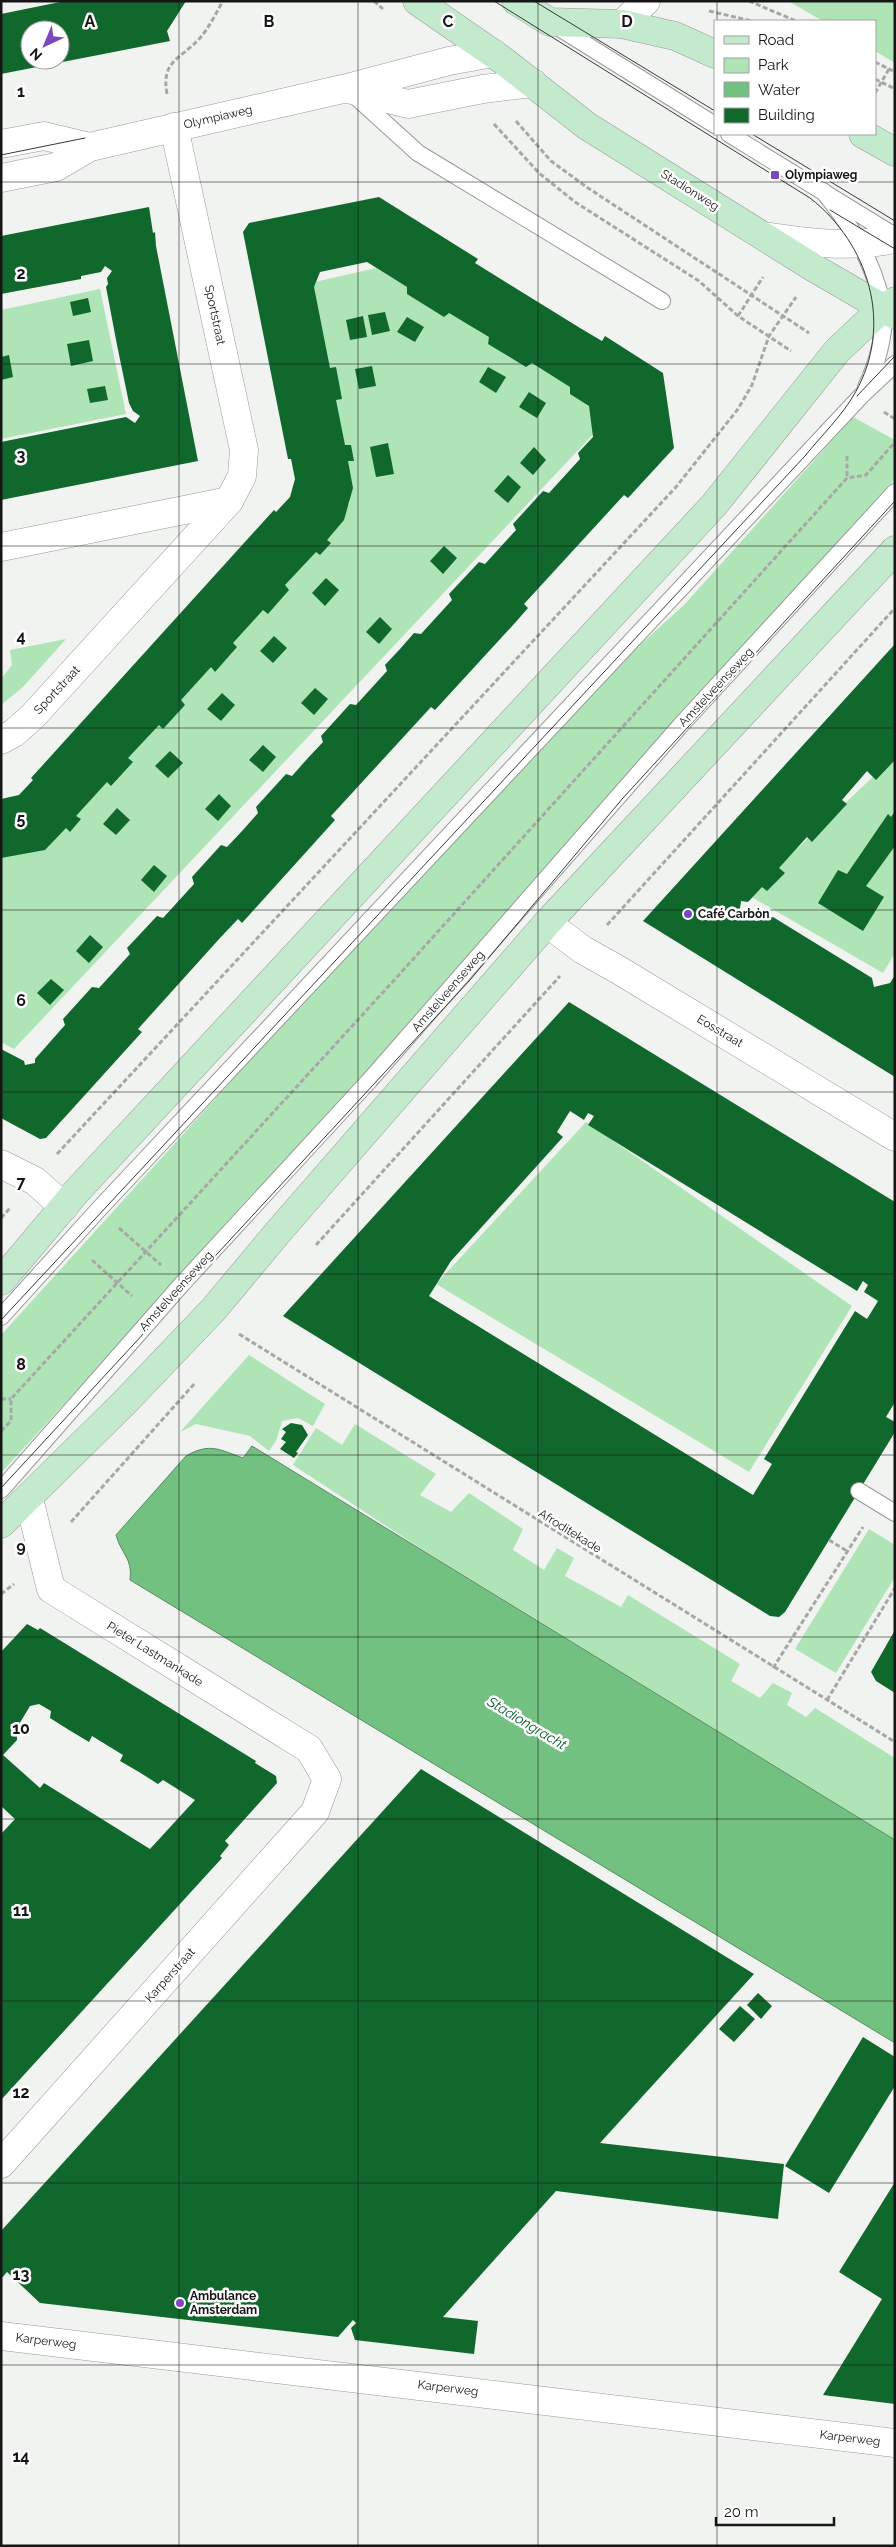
<svg xmlns="http://www.w3.org/2000/svg" width="896" height="2547" viewBox="0 0 896 2547" font-family="Raleway,sans-serif">
<style>
.green{fill:#afe4b6}
.water{fill:#73c181;stroke:#578e61}
.building{fill:#11682d;fill-rule:evenodd}
.lines{fill:none;stroke-linecap:round;stroke-linejoin:round}
.service-casing{stroke:#989a98;stroke-width:18}
.minor-casing{stroke:#989a98;stroke-width:29}
.tertiary-casing{stroke:#989a98;stroke-width:29}
.secondary-casing{stroke:#989a98;stroke-width:29}
.path{stroke:#a6a8a6;stroke-width:3;stroke-dasharray:5 2.5;stroke-linecap:butt}
.service{stroke:#fff;stroke-width:16}
.minor{stroke:#fff;stroke-width:28}
.tertiary{stroke:#fff;stroke-width:28}
.secondary{stroke:#c4eace;stroke-width:28}
.tram{stroke:#383a38;stroke-width:1}
.grid{fill:none;stroke:#151615;stroke-width:1;stroke-opacity:0.55}
.poi-dot{fill:#7948c0;stroke:#fff;stroke-width:2}
.labels{text-anchor:middle;dominant-baseline:central;stroke-width:5;stroke-linejoin:round;paint-order:stroke}
.street-label{font-size:12px;fill:#151615;stroke:#fff}
.poi-label{font-size:12px;font-weight:bold;fill:#151615;stroke:#fff;text-anchor:start}
.water-label{font-size:14px;font-style:italic;fill:#005e23;stroke:#fff}
.grid-label{font-size:16px;text-anchor:middle;font-weight:bold;fill:#151615;stroke:#fff;stroke-width:5;stroke-linejoin:round;paint-order:stroke}
</style>
<rect width="100%" height="100%" fill="#f0f3f0"/>
<g class="green">
<path d="M788 1H895V63L875 51V21H823Z"/>
<path d="M376 268 612 410 598 429 14 1049 1 1042V854L44 849 350 503 306 284Z"/>
<path d="M100 289 126 414 1 439V310Z"/>
<path d="M853 417 895 440V479L698 699 415 1021 1 1473V1335L331 971 610 672 684 605Z"/>
<path d="M66 639 23 687 1 705V679L12 665 10 650Z"/>
<path d="M895 756V953L883 973 748 895Z"/>
<path d="M586 1122 852 1306 749 1472 436 1284Z"/>
<path d="M249 1355 325 1404 313 1426 298 1418 282 1421 276 1441 269 1451 250 1436 196 1424 180 1432Z"/>
<path d="M355 1424 436 1474 420 1495 451 1512 469 1493 523 1529 513 1550 544 1570 557 1548 574 1558 565 1576 621 1607 628 1595 740 1664 731 1681 760 1698 773 1683 792 1693 787 1705 806 1717 815 1708 895 1758V1840L420 1548 293 1465 316 1428 342 1445Z"/>
<path d="M869 1529 895 1545V1577L836 1673 795 1649Z"/>
</g>
<path class="water" d="M252 1446 895 1840V2043L130 1580C133 1558 121 1554 116 1535L186 1456C210 1442 220 1450 243 1458Z"/>
<g class="building">
<path d="M65 1H186L167 31 170 41 1 74V14ZM30 30H60V60H30Z"/>
<path d="M379 197 478 259 475 263 580 328 602 341 605 336 663 373 674 448 628 498 624 495 524 604 528 608 514 624 435 710 431 707 331 816 335 820 242 923 238 919 220 938 138 1029 142 1032 46 1138 40 1139 1 1118V1049L24 1061 25 1065 35 1063V1059L65 1025 63 1019 92 987 99 988 130 954 127 948 157 916 163 918 194 884 192 877 221 845 227 847 243 830 258 813 256 807 286 774 292 776 307 759 323 742 321 736 350 704 356 705 387 671 385 665 400 649 414 633 421 634 452 600 449 594 479 562 485 564 516 530 513 524 543 491 549 493 580 459 578 453 593 437 589 406 570 394V387L532 363 526 367 488 344 489 337 449 313 444 317 407 294V287L367 262 320 272 314 287 330 368 336 367 342 399 336 400 345 445H351L354 461H348L353 488 344 520 327 540 331 543 320 555 316 552 285 585 289 590 268 614 263 610 233 643 237 647 215 672 211 667 181 700 185 705 163 729 159 725 128 758 133 762 111 786 107 782 76 816 81 819 70 832 66 828 45 850 1 858V799L19 795 33 780 31 778 274 510 276 512 290 497 295 479 291 459H288L243 232 249 223Z"/>
<path d="M149 207 153 233 155 232 156 246 198 461 1 500V442L126 417 135 423 140 416 133 411 129 403 117 345 106 287 108 284 107 278 112 271 105 266 101 272 81 276V279L1 294V236Z"/>
<path d="M88 298 91 312 73 316 70 302Z"/>
<path d="M385 312 390 331 372 335 368 315Z"/>
<path d="M363 316 367 337 350 340 346 320Z"/>
<path d="M407 317 424 327 415 342 397 332Z"/>
<path d="M89 340 93 361 71 366 67 344Z"/>
<path d="M9 355 13 377 1 380V357Z"/>
<path d="M372 366 376 386 359 389 355 369Z"/>
<path d="M488 367 506 377 496 393 479 382Z"/>
<path d="M105 386 108 400 90 403 87 389Z"/>
<path d="M529 392 546 403 537 418 519 407Z"/>
<path d="M388 443 394 474 376 477 370 447Z"/>
<path d="M534 447 546 460 533 475 520 463Z"/>
<path d="M508 475 521 487 508 503 494 491Z"/>
<path d="M444 546 457 558 443 574 430 561Z"/>
<path d="M326 578 339 590 325 606 312 593Z"/>
<path d="M380 617 392 629 379 644 366 632Z"/>
<path d="M274 636 287 648 273 663 260 651Z"/>
<path d="M895 644V760L876 780 867 771 842 800 847 804 812 842 807 837 779 868 785 873 767 891 762 887 748 902 741 901 739 915 756 921 773 917 872 978 874 987 890 983 895 975V1077L643 921Z"/>
<path d="M315 688 328 699 314 715 301 703Z"/>
<path d="M222 693 235 705 221 721 207 709Z"/>
<path d="M263 745 276 757 263 772 249 760Z"/>
<path d="M170 751 183 763 168 778 155 766Z"/>
<path d="M219 794 231 806 218 821 205 809Z"/>
<path d="M117 808 130 820 116 835 103 824Z"/>
<path d="M895 811V846L866 886 884 897 863 931 818 903 838 870 847 874 888 814 891 817Z"/>
<path d="M154 865 167 876 154 892 141 880Z"/>
<path d="M90 935 103 947 89 963 76 951Z"/>
<path d="M51 979 64 990 50 1005 37 993Z"/>
<path d="M569 1002 895 1202V1402L886 1417 895 1422V1432L785 1612 779 1617 770 1616 283 1316ZM570 1111 584 1120 588 1113 594 1116 588 1125 857 1291 863 1281 868 1285 864 1292 878 1301 867 1319 855 1311 764 1459 772 1464 753 1495 429 1296 451 1261 563 1137 557 1132Z"/>
<path d="M291 1423 302 1425 308 1435 296 1452 298 1453 294 1458 280 1449 286 1442 281 1439 286 1432 282 1429Z"/>
<path d="M27 1624 38 1630 40 1628 256 1761 255 1763 276 1776 277 1783 225 1841 229 1845 220 1856 222 1858 1 2100V1834L15 1819 1 1806V1652ZM39 1704 51 1711 50 1718 69 1730 89 1742 92 1736 123 1755 120 1761 139 1772 158 1784 163 1780 195 1800 150 1849 44 1783 40 1788 3 1755 17 1740V1734L15 1731 30 1706Z"/>
<path d="M895 1630V1693L876 1681 871 1672Z"/>
<path d="M421 1769 754 1974 600 2143 784 2164 778 2219 556 2191 443 2317 478 2321 474 2354 355 2340 351 2328 356 2323 353 2320 338 2337 40 2303 7 2272 1 2279V2231Z"/>
<path d="M758 1993 772 2006 761 2019 747 2005Z"/>
<path d="M740 2006 755 2019 734 2042 719 2029Z"/>
<path d="M863 2037 895 2057V2086L829 2193 785 2166Z"/>
<path d="M895 2182V2404L823 2395 882 2299 839 2272Z"/>
</g>
<g class="lines">
<g class="service-casing">
<g id="service">
<path d="M553 24 715 125"/>
<path d="M354 95 418 153 662 301"/>
<path d="M729 134 895 236"/>
<path d="M823 191C848 222 868 252 879 291 881 296 884 303 884 309 885 334 877 365 866 387"/>
<path d="M1 1317 99 1209 861 396 895 364"/>
<path d="M1 1490 182 1284 369 1081 680 726 895 492"/>
<path d="M859 1491 895 1513"/>
</g>
</g>
<g class="minor-casing">
<g id="minor">
<path d="M622 24 646 1"/>
<path d="M764 236C809 243 850 248 895 239"/>
<path d="M1 547 229 501"/>
<path d="M1 740 14 733 33 716 229 501 242 476 244 450 174 127"/>
<path d="M547 923 583 950 617 969 895 1137"/>
<path d="M1 1164 35 1181 64 1207"/>
<path d="M1 2164 315 1812 327 1779 309 1749 51 1589 29 1499"/>
<path d="M1 2336 895 2443"/>
</g>
</g>
<g class="tertiary-casing">
<g id="tertiary">
<path d="M348 89 408 104 483 89 533 83"/>
<path d="M1 144 44 136 90 147"/>
<path d="M1 178 56 167 90 147 347 88 449 61 493 53"/>
</g>
</g>
<g class="secondary-casing">
<g id="secondary">
<path d="M417 1 501 59 587 126 814 268 895 315"/>
<path d="M516 1 550 22 622 24 675 36 715 54"/>
<path d="M863 134 895 152"/>
<path d="M1 1281 76 1192 714 505 837 351 874 316 895 301"/>
<path d="M1 1524 124 1403 213 1310 279 1231 547 923 895 550"/>
</g>
</g>
<g class="path">
<path d="M374 1 383 9"/>
<path d="M749 1 796 21"/>
<path d="M709 11 752 21"/>
<path d="M875 62 895 72"/>
<path d="M875 79 895 89"/>
<path d="M875 93 889 69"/>
<path d="M167 94C161 60 180 60 200 38 209 28 216 13 223 1"/>
<path d="M516 121 551 161 588 188 809 333"/>
<path d="M494 124 539 173 575 202 699 281 738 316 791 351"/>
<path d="M738 316 763 277"/>
<path d="M884 412 895 419"/>
<path d="M847 456V478"/>
<path d="M607 925 895 608"/>
<path d="M57 1154 676 487 738 409 752 385 769 336 796 297"/>
<path d="M1 1218 10 1208"/>
<path d="M119 1228 161 1265"/>
<path d="M316 1245 560 976"/>
<path d="M92 1260 132 1296"/>
<path d="M239 1334 895 1742"/>
<path d="M1 1399H11"/>
<path d="M1 1431 11 1421V1399L397 977 847 478 866 475 895 442"/>
<path d="M71 1522 195 1383"/>
<path d="M829 1540 847 1551"/>
<path d="M1 1594 14 1584"/>
<path d="M773 1668 863 1527"/>
<path d="M827 1700 895 1588"/>
</g>
<use href="#service" class="service"/>
<use href="#minor" class="minor"/>
<use href="#tertiary" class="tertiary"/>
<use href="#secondary" class="secondary"/>
<g class="tram">
<path d="M534 1 715 111"/>
<path d="M752 134 895 221"/>
<path d="M1 155 85 138"/>
<path d="M830 210 895 249"/>
<path d="M857 396 895 356"/>
<path d="M1 1320 805 456C821 436 842 416 855 393 894 325 869 244 810 198L494 1"/>
<path d="M1 1488 470 980 623 798 895 501"/>
</g>
</g>
<path class="grid" d="M179 1V2546M358 1V2546M538 1V2546M717 1V21M717 134V2546M1 182H895M1 364H895M1 546H895M1 728H895M1 910H895M1 1092H895M1 1274H895M1 1455H895M1 1637H895M1 1819H895M1 2001H895M1 2183H895M1 2365H895"/>
<g class="poi-dot">
<rect x="770" y="170" width="10" height="10" rx="2.5"/>
<circle cx="688" cy="914" r="5"/>
<circle cx="180" cy="2303" r="5"/>
</g>
<g class="labels">
<g class="street-label">
<text transform="translate(218 117) rotate(-13)">Olympiaweg</text>
<text transform="translate(690 190) rotate(32)">Stadionweg</text>
<text transform="translate(215 315) rotate(78)">Sportstraat</text>
<text transform="translate(716 687) rotate(-47)">Amstelveenseweg</text>
<text transform="translate(57 690) rotate(-47)">Sportstraat</text>
<text transform="translate(448 991) rotate(-49)">Amstelveenseweg</text>
<text transform="translate(720 1031) rotate(31)">Eosstraat</text>
<text transform="translate(176 1291) rotate(-48)">Amstelveenseweg</text>
<text transform="translate(570 1531) rotate(32)">Afroditekade</text>
<text transform="translate(155 1654) rotate(32)">Pieter Lastmankade</text>
<text transform="translate(170 1975) rotate(-48)">Karperstraat</text>
<text transform="translate(46 2341) rotate(7)">Karperweg</text>
<text transform="translate(448 2388) rotate(7)">Karperweg</text>
<text transform="translate(850 2438) rotate(7)">Karperweg</text>
</g>
<g class="poi-label">
<text x="785" y="175">Olympiaweg</text>
<text x="698" y="914">Café Carbòn</text>
<text x="190" y="2296">Ambulance<tspan x="190" dy="14">Amsterdam</tspan></text>
</g>
<g class="water-label">
<text transform="translate(527 1723) rotate(31)">Stadiongracht</text>
</g>
</g>
<g class="grid-label">
<text x="90" y="27">A</text>
<text x="269" y="27">B</text>
<text x="448" y="27">C</text>
<text x="627" y="27">D</text>
<text x="21" y="97">1</text>
<text x="21" y="279">2</text>
<text x="21" y="461">3</text>
<text x="21" y="642">4</text>
<text x="21" y="824">5</text>
<text x="21" y="1006">6</text>
<text x="21" y="1188">7</text>
<text x="21" y="1370">8</text>
<text x="21" y="1552">9</text>
<text x="21" y="1734">10</text>
<text x="21" y="1916">11</text>
<text x="21" y="2098">12</text>
<text x="21" y="2280">13</text>
<text x="21" y="2462">14</text>
</g>
<rect width="896" height="2547" fill="none" stroke="#151615" stroke-width="5"/>
<rect x="714" y="20" width="162" height="115" fill="#ffffff" stroke="#a1a2a1"/>
<rect x="724" y="36" width="25" height="8" fill="#c4eace" stroke="#a1a2a1"/>
<text x="758" y="45" font-size="15" fill="#151615">Road</text>
<rect x="724" y="58" width="25" height="15" fill="#afe4b6" stroke="#a1a2a1"/>
<text x="758" y="70" font-size="15" fill="#151615">Park</text>
<rect x="724" y="82" width="25" height="15" fill="#73c181" stroke="#a1a2a1"/>
<text x="758" y="95" font-size="15" fill="#151615">Water</text>
<rect x="724" y="108" width="25" height="15" fill="#11682d" stroke="#a1a2a1"/>
<text x="758" y="120" font-size="15" fill="#151615">Building</text>
<g transform="translate(45 45) rotate(224)"><circle r="24" fill="#ffffff" stroke="#a1a2a1"/>
<path d="M0-4L9 19L0 12L-9 19Z" fill="#7948c0"/>
<text y="-8" font-size="14" font-weight="bold" text-anchor="middle" fill="#151615">N</text>
</g>
<path d="M716 2517v8h118v-8" fill="none" stroke="#151615" stroke-width="2.5"/>
<text x="724" y="2517" font-size="15" fill="#151615" stroke="#ffffff" stroke-width="4" paint-order="stroke">20 m</text>
</svg>
